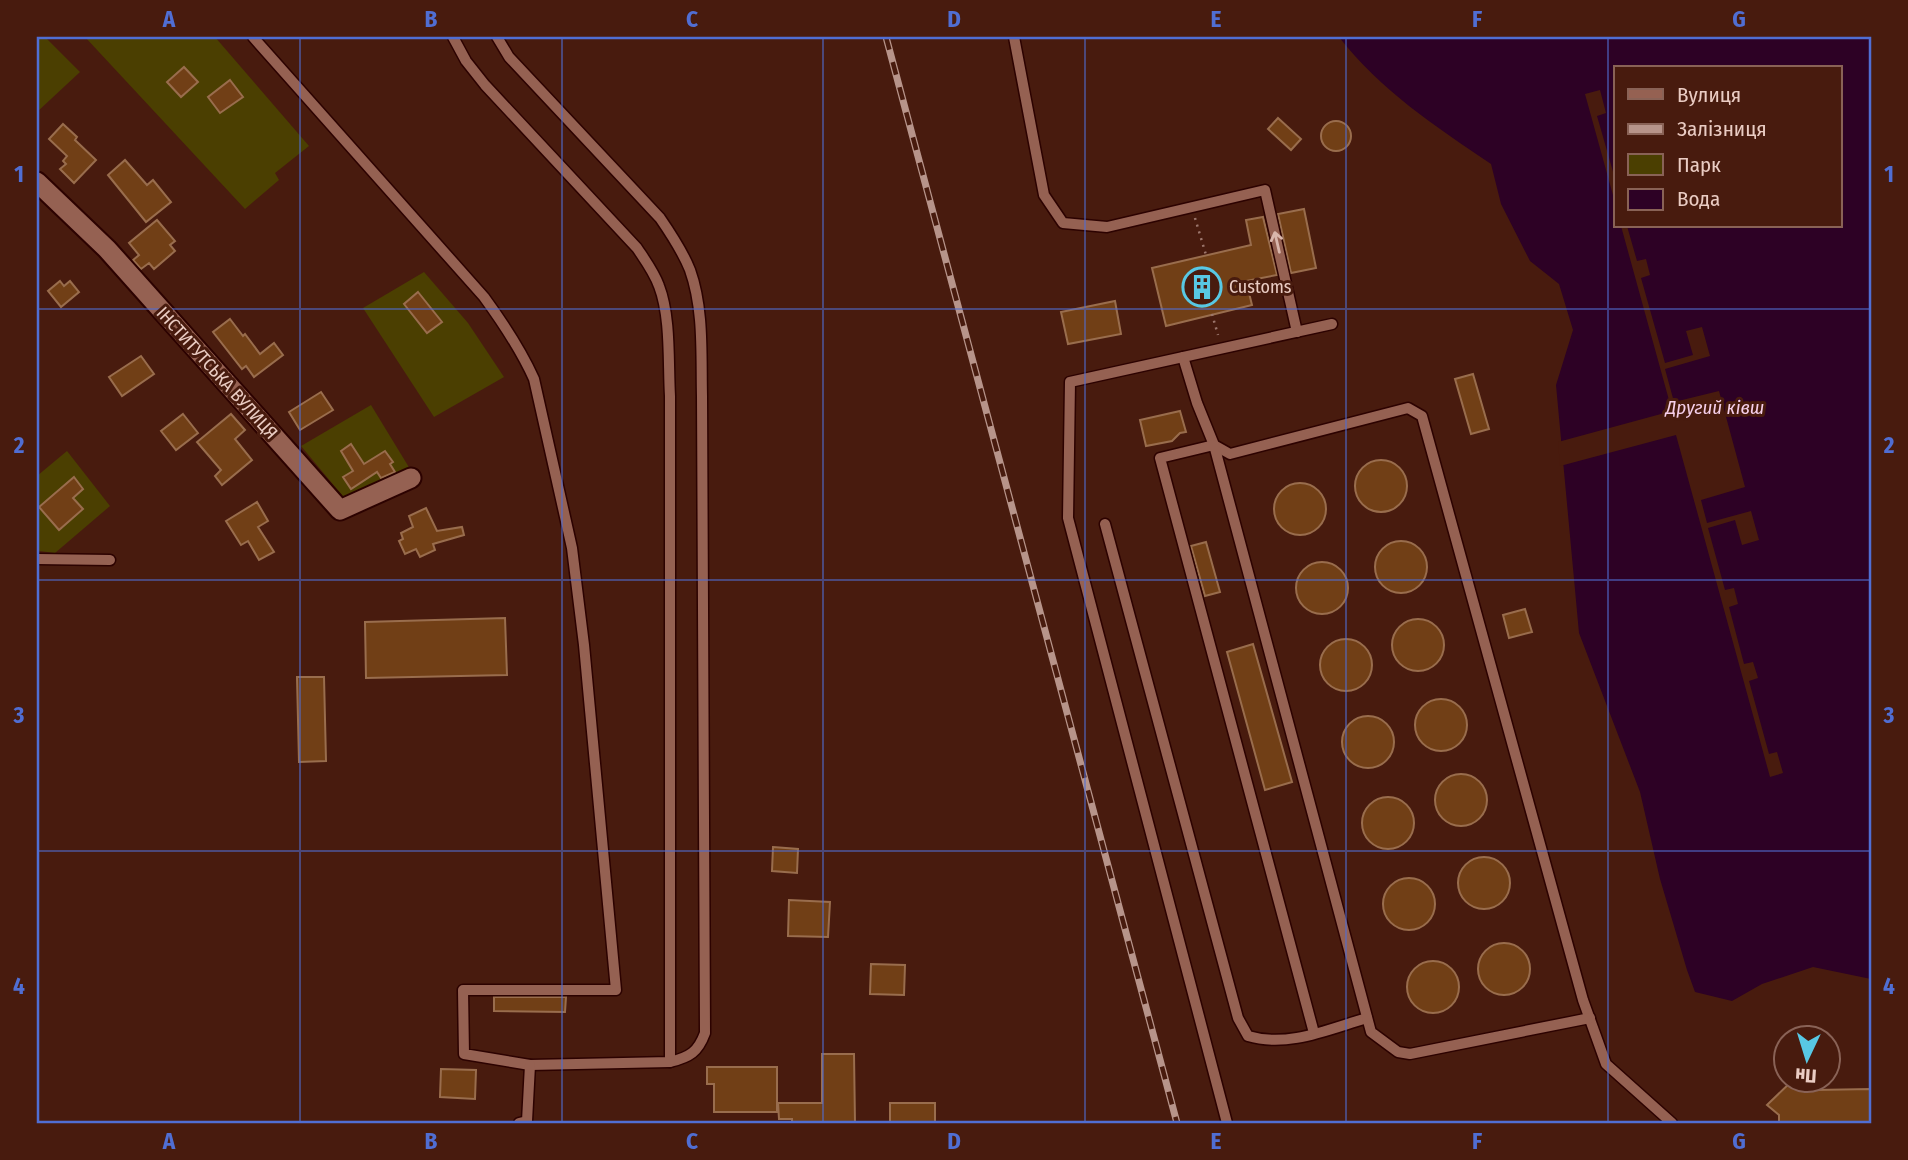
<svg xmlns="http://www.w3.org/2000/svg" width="1908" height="1160" viewBox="0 0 1908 1160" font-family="'Fira Sans Condensed',sans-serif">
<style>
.green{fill:#4b3f01}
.water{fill:#2d0125;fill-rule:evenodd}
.pier{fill:#481b0e}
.building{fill:#713f16;stroke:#996d4d;stroke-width:2}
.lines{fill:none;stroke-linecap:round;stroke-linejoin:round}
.lane-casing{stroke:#2c0200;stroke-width:13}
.street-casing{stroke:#2c0200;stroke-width:23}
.path{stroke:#9c766c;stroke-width:2.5;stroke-dasharray:2 5;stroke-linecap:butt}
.lane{stroke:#956152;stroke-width:10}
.street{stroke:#956152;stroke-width:19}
.rail-casing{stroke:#b7948a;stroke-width:7}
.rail{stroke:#481b0e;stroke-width:4.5;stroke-dasharray:13;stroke-linecap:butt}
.oneway{stroke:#d9b7ac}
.grid{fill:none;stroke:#506ed3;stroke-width:2;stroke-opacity:0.55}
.labels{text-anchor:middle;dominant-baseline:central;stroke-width:6;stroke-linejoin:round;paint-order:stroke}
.poi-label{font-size:18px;fill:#eaccc3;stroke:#481b0e;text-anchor:start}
.street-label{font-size:18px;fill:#eaccc3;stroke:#481b0e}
.water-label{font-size:19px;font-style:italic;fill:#f5cfea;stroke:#481b0e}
.neatline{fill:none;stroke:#506ed3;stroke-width:2.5}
.grid-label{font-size:23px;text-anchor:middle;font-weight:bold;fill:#506ed3}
</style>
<rect width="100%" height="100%" fill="#481b0e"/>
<g class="green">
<path d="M37 37H45L80 72 37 112Z"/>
<path d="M85 37H215L309 146 275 173 279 180 245 209Z"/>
<path d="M424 272 468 323 504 377 434 417 363 308Z"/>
<path d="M371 405 410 469 346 500 301 446Z"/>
<path d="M67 451 110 506 55 553 39 551 37 547V476Z"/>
</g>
<path class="water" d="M1339 37H1871V979L1813 967 1762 984 1732 1001 1695 992 1687 970 1660 879 1640 792 1579 633 1556 385 1573 330 1559 284 1530 261 1501 204 1491 164C1436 127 1379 89 1339 37ZM1616 68H1840V226H1616Z"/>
<g class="pier">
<path d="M1600 90 1606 113 1597 116 1616 182V206L1585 94Z"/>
<path d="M1621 226H1627L1637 261 1646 259 1650 275 1641 278 1665 363 1693 355 1686 331 1702 327 1710 356 1665 369 1674 402 1719 391 1745 487 1701 500 1707 523 1751 511 1759 540 1742 545 1735 520 1708 528 1725 590 1734 588 1738 604 1729 607 1744 664 1753 662 1758 678 1749 681 1769 754 1777 752 1783 773 1770 777 1676 435 1560 466 1558 442 1672 411Z"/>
</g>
<g class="building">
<path d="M184 67 198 82 181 97 167 82Z"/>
<path d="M230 80 243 97 220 113 208 97Z"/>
<path d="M1278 118 1301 139 1291 150 1268 129Z"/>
<circle cx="1336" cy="136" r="15"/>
<path d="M63 124 77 137 75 140 96 160 74 183 60 169 66 164 63 161 67 156 49 139Z"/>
<path d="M125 160 147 185 153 180 171 202 146 222 108 175Z"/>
<path d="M1304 209 1316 268 1291 273 1278 214Z"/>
<path d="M1263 217 1277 275 1246 281 1252 305 1166 326 1152 268 1251 245 1246 220Z"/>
<path d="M157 220 175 241 170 245 175 251 154 269 149 263 141 269 133 260 139 255 129 243Z"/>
<path d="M60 281 64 286 70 281 79 292 61 307 48 291Z"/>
<path d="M418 292 442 322 427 333 404 304Z"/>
<path d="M1115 301 1121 334 1068 344 1061 312Z"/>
<path d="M230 319 243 336 245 334 260 354 274 343 283 355 254 377 246 366 242 369 213 332Z"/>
<path d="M141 356 154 374 122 396 109 377Z"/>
<path d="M1473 374 1489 429 1471 434 1455 379Z"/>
<path d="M321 392 333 410 300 430 289 412Z"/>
<path d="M1180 411 1186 432 1180 433 1172 441 1146 446 1140 420Z"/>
<path d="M183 414 198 433 176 450 161 431Z"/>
<path d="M231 414 245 430 235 439 252 460 222 485 215 476 221 470 197 442Z"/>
<path d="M351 444 364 464 385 451 393 462 390 464 395 472 381 478 377 472 351 489 343 477 353 471 341 451Z"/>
<circle cx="1381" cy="486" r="26"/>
<path d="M74 477 83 489 73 498 83 509 59 530 39 507Z"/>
<circle cx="1300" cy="509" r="26"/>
<path d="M257 502 268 521 258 527 274 552 259 560 248 541 241 545 226 521Z"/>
<path d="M426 508 437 531 462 527 464 535 433 544 435 550 420 557 416 549 405 554 399 541 403 539 401 533 413 527 409 516Z"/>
<circle cx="1401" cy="567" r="26"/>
<path d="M1206 542 1220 592 1205 596 1191 546Z"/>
<circle cx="1322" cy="588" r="26"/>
<path d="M1525 609 1532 632 1509 638 1503 615Z"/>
<path d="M505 618 507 675 366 678 365 622Z"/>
<circle cx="1418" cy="645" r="26"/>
<circle cx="1346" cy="665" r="26"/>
<path d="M1253 644 1292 782 1265 790 1227 652Z"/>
<path d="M297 677H324L326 761 299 762Z"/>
<circle cx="1441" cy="725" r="26"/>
<circle cx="1368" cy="742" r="26"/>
<circle cx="1461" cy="800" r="26"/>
<circle cx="1388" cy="823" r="26"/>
<path d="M773 847 798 849 797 873 772 871Z"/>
<circle cx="1484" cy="883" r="26"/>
<circle cx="1409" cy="904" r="26"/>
<path d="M789 900 830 902 828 937 788 936Z"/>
<circle cx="1504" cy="969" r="26"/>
<circle cx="1433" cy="987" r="26"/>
<path d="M871 964 905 965 904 995 870 994Z"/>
<path d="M494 997H566L565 1012 494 1011Z"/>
<path d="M822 1054H854L855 1123H792V1119H779L778 1103H822Z"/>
<path d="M707 1067H777V1112H714V1084H707Z"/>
<path d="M441 1069 476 1070 475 1099 440 1097Z"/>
<path d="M1793 1080H1804L1814 1090 1871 1089V1123H1779V1115L1767 1105Z"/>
<rect x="890" y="1103" width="45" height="20"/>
</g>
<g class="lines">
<g class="lane-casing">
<g id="lane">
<path d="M253 37 484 297C503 323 520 348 534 379L572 548 584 645 616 990H463L464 1054 530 1065 670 1062C690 1057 698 1052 705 1033L702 396C701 355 704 309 690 270 683 252 671 234 660 218L509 57 497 37"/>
<path d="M453 37 466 61 485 85 637 248C645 260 654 272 659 286 671 317 668 363 670 396V1062"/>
<path d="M1014 37 1044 195 1063 223 1107 227 1265 190 1297 332"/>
<path d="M1183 357 1197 403 1214 445 1230 454 1408 408 1422 416 1583 1000 1606 1064 1672 1123"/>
<path d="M1105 524 1238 1018 1248 1036C1288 1048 1329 1029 1367 1018"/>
<path d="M37 559 110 560"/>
<path d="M1314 1033 1160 458 1214 445 1371 1032 1398 1052 1410 1054 1590 1018"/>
<path d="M519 1123 527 1121 530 1065"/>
<path d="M1227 1123 1068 518 1070 382 1332 324"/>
</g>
</g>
<g class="street-casing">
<path id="street" d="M37 182 107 249 340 510 411 478"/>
</g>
<g class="path">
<path d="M1195 218 1206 255"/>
<path d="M1212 314 1218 335"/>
</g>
<use href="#lane" class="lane"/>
<use href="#street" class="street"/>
<g class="rail-casing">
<path id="rail" d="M886 37 1177 1123"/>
</g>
<use href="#rail" class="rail"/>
</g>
<defs><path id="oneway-shaft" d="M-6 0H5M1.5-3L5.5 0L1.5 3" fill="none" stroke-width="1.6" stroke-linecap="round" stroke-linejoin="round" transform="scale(1.75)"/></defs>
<use class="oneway" href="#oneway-shaft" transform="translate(1277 242) rotate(-103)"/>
<path class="grid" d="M300 37V1123M562 37V1123M823 37V1123M1085 37V1123M1346 37V1123M1608 37V1123M37 309H1871M37 580H1871M37 851H1871"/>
<defs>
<g id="building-ring" transform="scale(2.0125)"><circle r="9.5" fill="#481b0e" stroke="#58c8e4" stroke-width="1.5"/><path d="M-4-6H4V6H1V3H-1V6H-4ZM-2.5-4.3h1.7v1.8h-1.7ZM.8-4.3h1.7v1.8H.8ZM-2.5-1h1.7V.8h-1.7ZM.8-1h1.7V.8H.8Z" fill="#58c8e4"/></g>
</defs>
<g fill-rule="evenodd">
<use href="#building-ring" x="1202" y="287"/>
</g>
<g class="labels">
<g class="poi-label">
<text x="1229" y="287">Customs</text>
</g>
<g class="street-label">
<text transform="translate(217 373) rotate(48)">ІНСТИТУТСЬКА ВУЛИЦЯ</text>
</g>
<g class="water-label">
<text x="1715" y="407">Другий ківш</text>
</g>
</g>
<rect width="1908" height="1160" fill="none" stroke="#481b0e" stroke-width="77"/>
<rect x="1614" y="66" width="228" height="161" fill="#481b0e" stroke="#896256" stroke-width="2"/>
<rect x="1628" y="89" width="35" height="10" fill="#956152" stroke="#896256" stroke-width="2"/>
<text x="1677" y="102" font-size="21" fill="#eaccc3">Вулиця</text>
<rect x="1628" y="124" width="35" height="10" fill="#b7948a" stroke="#896256" stroke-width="2"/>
<text x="1677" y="136" font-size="21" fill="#eaccc3">Залізниця</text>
<rect x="1628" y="154" width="35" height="21" fill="#4b3f01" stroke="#896256" stroke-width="2"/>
<text x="1677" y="172" font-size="21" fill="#eaccc3">Парк</text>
<rect x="1628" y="189" width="35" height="21" fill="#2d0125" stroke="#896256" stroke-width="2"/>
<text x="1677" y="206" font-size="21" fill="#eaccc3">Вода</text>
<g transform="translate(1807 1059) rotate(184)"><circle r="33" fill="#481b0e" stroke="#896256" stroke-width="2"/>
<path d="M0-5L12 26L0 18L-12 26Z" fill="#58c8e4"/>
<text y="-10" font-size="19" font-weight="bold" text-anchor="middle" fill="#eaccc3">Пн</text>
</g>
<rect x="38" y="38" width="1832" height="1084" class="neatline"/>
<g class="grid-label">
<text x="169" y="27">A</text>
<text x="431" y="27">B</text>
<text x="692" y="27">C</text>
<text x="954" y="27">D</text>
<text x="1216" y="27">E</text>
<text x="1477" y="27">F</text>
<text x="1739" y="27">G</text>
<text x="19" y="182">1</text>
<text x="1889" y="182">1</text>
<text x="19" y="453">2</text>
<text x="1889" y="453">2</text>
<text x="19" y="723">3</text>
<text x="1889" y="723">3</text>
<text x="19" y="994">4</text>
<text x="1889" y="994">4</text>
<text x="169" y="1149">A</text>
<text x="431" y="1149">B</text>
<text x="692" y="1149">C</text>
<text x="954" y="1149">D</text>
<text x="1216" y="1149">E</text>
<text x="1477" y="1149">F</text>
<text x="1739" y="1149">G</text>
</g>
</svg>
